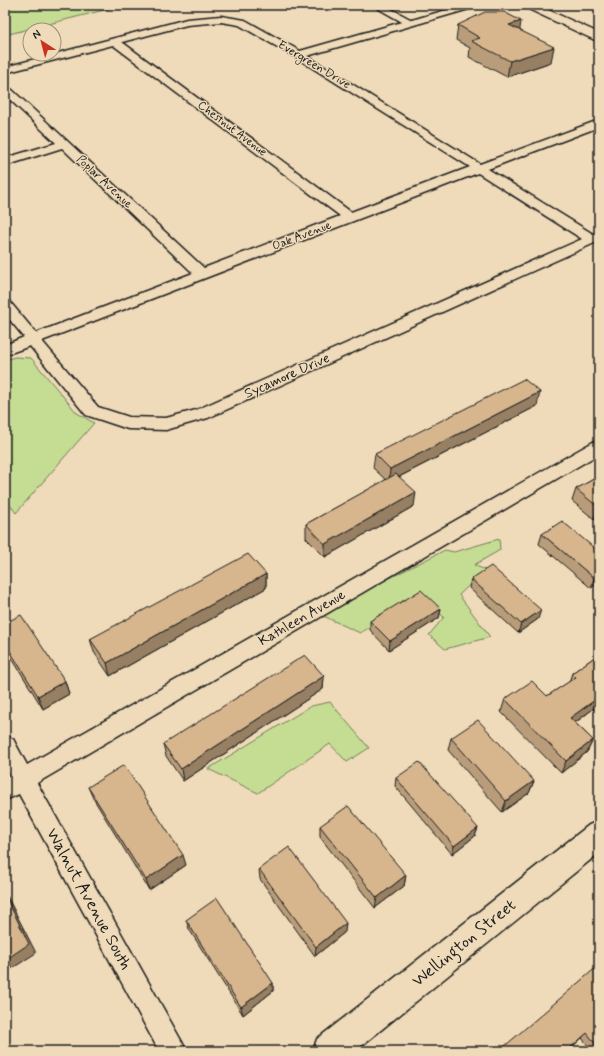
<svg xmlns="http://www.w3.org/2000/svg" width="604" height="1056" viewBox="0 0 604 1056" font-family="Mynerve,sans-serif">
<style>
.green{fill:#c5dd93;stroke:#707c58}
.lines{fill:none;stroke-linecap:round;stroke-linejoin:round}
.minor-casing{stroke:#1c1c1c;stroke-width:3}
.secondary-casing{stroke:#1c1c1c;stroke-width:3}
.minor{fill:#efdbb9;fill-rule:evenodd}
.secondary{fill:#efdbb9;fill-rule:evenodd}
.wall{fill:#b99d7a;stroke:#1c1c1c}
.shaded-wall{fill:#967f63;stroke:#1c1c1c}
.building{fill:#d7b68e;stroke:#1c1c1c}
.labels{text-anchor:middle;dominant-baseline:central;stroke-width:3;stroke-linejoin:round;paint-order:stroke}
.far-street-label{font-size:12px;fill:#1c1c1c;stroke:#efdbb9}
.street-label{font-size:14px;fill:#1c1c1c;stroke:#efdbb9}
.near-street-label{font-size:17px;fill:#1c1c1c;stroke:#efdbb9}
</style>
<rect width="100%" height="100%" fill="#efdbb9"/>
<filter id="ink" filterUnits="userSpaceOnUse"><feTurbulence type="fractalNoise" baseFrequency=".025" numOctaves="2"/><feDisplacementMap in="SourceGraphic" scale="8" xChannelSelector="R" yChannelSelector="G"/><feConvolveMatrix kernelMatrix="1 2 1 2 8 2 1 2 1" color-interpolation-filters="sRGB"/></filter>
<g filter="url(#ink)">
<g class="green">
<path d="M5 5H124L5 35Z"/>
<path d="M15 357 31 358 77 413 94 423 16 513 5 498V360Z"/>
<path d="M499 539 500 550 474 565 485 570 459 595 490 637 445 649 429 635 444 617 420 599 360 633 319 614 445 550 454 552Z"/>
<path d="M330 702 369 748 347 762 330 744 258 793 208 769 311 706Z"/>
</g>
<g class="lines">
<g class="minor-casing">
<g id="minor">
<path d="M372 5H384L412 20 463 5H478L476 7 307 56 480 164 599 120V127L488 169 593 234 599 232V241L208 418 166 430 128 429 86 415 30 346 5 355V345L24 337 5 314V301L10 302 36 333 193 273 62 148 5 166V158L56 143 5 95V86L9 87 204 268 340 216 113 45 5 73V67L187 19 221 16 245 20 300 51 402 22ZM221 22 239 25 295 57 470 167 351 212 122 42 187 25ZM478 173 582 239 196 410 166 418 129 417 98 407 42 341Z"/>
<path d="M599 440V454L37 783 187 1051H159L19 794 5 800V778L10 775 5 767V736L13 739 27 765 593 442Z"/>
</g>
</g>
<g class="secondary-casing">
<g id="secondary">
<path d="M522 5H537L599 33V42L524 7Z"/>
<path d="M599 821V853L355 1051H313L317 1039 589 825Z"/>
</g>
</g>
<use href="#minor" class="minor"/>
<use href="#secondary" class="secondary"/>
</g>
<g class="wall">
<path d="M458 25 520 30 551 62 507 77 469 57 470 48 456 40Z"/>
<path d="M537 406 399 477 414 506 325 557 306 538V524L386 480 373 468 375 454Z"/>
<path d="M599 476V516L594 519 572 501 576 489Z"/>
<path d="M542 534 599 582 591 588 539 544Z"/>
<path d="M266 574V588L110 676 94 652 90 639Z"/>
<path d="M471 579 538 619 518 633 469 588Z"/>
<path d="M441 609 439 618 389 650 370 630V621Z"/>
<path d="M5 623 65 681 69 694 43 709 5 647Z"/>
<path d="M599 654V715L593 709 575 723 593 740 587 752 561 773 501 712 505 699 547 696 569 682 572 673Z"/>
<path d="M324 676 323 689 183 781 166 756 163 744Z"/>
<path d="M451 738 534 781 529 793 502 812 448 750Z"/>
<path d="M396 778 478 828 475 836 452 854 395 786Z"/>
<path d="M88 787 186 865 149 890 93 798Z"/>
<path d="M320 826 406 875 404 886 375 908 320 837Z"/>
<path d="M259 869 345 932 315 956 260 879Z"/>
<path d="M186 920 273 983V991L243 1015 189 929Z"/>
<path d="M599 965V1051H592L582 1038Z"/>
</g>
<g class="shaded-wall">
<path d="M521 21 519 36 509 25Z"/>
<path d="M554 47 551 62 507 77 510 61Z"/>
<path d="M540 392 537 406 389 482 390 469Z"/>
<path d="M416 492 414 506 325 557V544Z"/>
<path d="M599 506V516L594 519 598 507Z"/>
<path d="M266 574V588L110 676 107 663Z"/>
<path d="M599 575V582L591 588 594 578Z"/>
<path d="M441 609 439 618 389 650 390 641Z"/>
<path d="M541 610 538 619 518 633 521 624Z"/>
<path d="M324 676 323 689 183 781 181 769Z"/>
<path d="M65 681 69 694 43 709 38 696Z"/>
<path d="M599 697 593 709 565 730 570 718Z"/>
<path d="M593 740 587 752 561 773 566 761Z"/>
<path d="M534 781 529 793 502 812 506 801Z"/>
<path d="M478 828 475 836 452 854 454 846Z"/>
<path d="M183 855 186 865 149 890 146 880Z"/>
<path d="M406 875 404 886 375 908 377 898Z"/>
<path d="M5 892 36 953 5 973Z"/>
<path d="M346 923 345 932 315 956 316 947Z"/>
<path d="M273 983V991L243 1015 241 1007Z"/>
<path d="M587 1033 582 1038 568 1051H567Z"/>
</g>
<g class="building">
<path d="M485 12H504L521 21 509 25 554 47 510 61 471 41 480 38 458 25Z"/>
<path d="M524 379 540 392 390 469 375 454Z"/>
<path d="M396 474 416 492 325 544 306 524Z"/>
<path d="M599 476V506L598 507 576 489Z"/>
<path d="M562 521 599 552V575L594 578 542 534Z"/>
<path d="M248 554 266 574 107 663 90 639Z"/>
<path d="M491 566 541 610 521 624 471 579Z"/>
<path d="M421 590 441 609 390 641 370 621Z"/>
<path d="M21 615 65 681 38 696 5 643V623Z"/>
<path d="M599 654V697L570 718 593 740 566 761 505 699 532 681 547 696 576 677 572 673Z"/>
<path d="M305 655 324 676 181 769 163 744Z"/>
<path d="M478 720 534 781 506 801 451 738Z"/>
<path d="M419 762 478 828 454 846 396 778Z"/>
<path d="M124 765 183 855 146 880 88 787Z"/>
<path d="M348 806 406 875 377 898 320 826Z"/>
<path d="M289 847 346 923 316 947 259 869Z"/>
<path d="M5 895 29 944 5 960Z"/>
<path d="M217 898 273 983 241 1007 186 920Z"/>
<path d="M599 965V1048L587 1033 567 1051H499Z"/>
</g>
</g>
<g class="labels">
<g class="far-street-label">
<text transform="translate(314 65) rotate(31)">Evergreen Drive</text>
<text transform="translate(232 129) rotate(37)">Chestnut Avenue</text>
<text transform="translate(104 182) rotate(43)">Poplar Avenue</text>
<text transform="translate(302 236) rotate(-21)">Oak Avenue</text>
</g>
<g class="street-label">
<text transform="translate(287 376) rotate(-24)">Sycamore Drive</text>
<text transform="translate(302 618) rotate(-30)">Kathleen Avenue</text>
</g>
<g class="near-street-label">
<text transform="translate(89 899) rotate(61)">Walnut Avenue South</text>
<text transform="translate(464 943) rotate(-39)">Wellington Street</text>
</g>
</g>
<rect width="604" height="1056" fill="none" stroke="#efdbb9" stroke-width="20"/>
<rect x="10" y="10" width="584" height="1036" fill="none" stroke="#1c1c1c" stroke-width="1.5" filter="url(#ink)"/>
<g transform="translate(42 42) rotate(324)"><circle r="19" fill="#efdbb9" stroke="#9b8f7a"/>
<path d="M0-3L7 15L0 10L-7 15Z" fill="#c8321e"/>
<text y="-6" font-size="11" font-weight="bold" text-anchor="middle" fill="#1c1c1c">N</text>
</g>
</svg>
